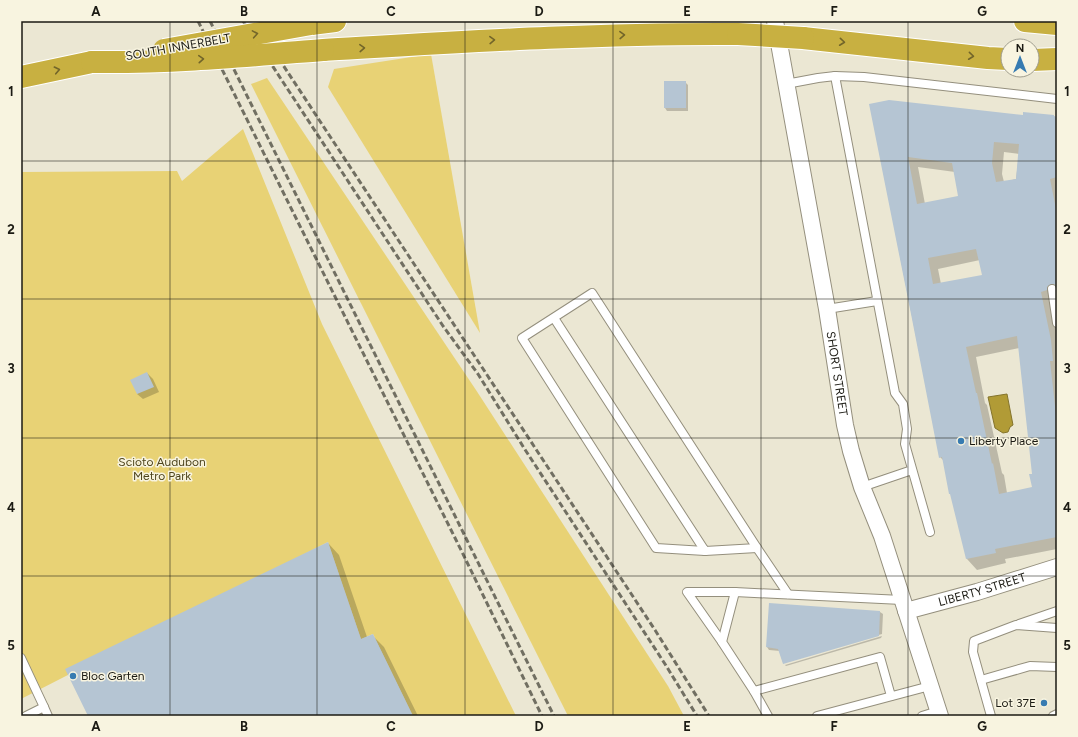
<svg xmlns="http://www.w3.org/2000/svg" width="1078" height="737" viewBox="0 0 1078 737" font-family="Figtree,sans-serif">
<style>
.green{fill:#e8d275}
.water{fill:#b19b36;stroke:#84742c}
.shadow{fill:#0003;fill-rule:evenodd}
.building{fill:#b5c5d3;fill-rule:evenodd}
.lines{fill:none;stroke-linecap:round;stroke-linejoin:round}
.service-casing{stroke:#948f7d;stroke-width:10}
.minor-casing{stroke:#948f7d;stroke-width:18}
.motorway-casing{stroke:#fff;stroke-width:24}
.service{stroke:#fff;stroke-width:8}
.minor{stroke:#fff;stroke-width:16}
.motorway{stroke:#c8b041;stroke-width:22}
.rail{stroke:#716f62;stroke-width:3;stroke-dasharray:6 3;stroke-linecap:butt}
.motorway-bridge-casing{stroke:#fff;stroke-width:24;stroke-linecap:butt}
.motorway-bridge{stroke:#c8b041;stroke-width:22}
.oneway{stroke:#72652a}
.grid{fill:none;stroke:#1b1a13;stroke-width:1;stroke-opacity:0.55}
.poi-dot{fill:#377bb1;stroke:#f8f4e0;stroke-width:1.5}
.labels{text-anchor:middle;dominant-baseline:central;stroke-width:3;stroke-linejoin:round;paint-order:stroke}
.street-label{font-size:12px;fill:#1b1a13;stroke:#f8f4e0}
.poi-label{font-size:12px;fill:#1b1a13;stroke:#f8f4e0;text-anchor:start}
.park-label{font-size:12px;fill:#4e451c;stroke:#f8f4e0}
.neatline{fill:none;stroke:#1b1a13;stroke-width:1.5}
.grid-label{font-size:13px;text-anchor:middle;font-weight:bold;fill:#1b1a13}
</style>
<rect width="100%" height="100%" fill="#ebe7d3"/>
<g class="green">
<path d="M431 54 480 333 328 87 334 69Z"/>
<path d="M267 78 476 390 668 686 684 716H568L251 84Z"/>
<path d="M243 129 322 324 516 716H413L373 634 361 639 328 542 21 699V172L177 171 182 181Z"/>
</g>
<path class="water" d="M1007 394 1013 425 1010 427 1008 432 1003 433 995 428 988 397Z"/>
<g class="shadow">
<path d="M665 82H685L688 85V111H667L665 108Z"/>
<path d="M870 105 1057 118V300L1051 302 1057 332V549L1005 559 1006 563 977 570 967 559 944 461 940 457ZM1004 152 1019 154 1016 179 1004 182 1002 174ZM918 167 955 172 960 197 925 204ZM980 260 983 276 941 284 938 269ZM1019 348 1033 475V488L1007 493 1004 475 1002 473 987 405 985 403 976 357Z"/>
<path d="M147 373 153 379 159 392 143 399 137 394Z"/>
<path d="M328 543 339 555 367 637 372 635 384 647 418 716H89Z"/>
<path d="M770 604 880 612 883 614 882 634 784 663V664L780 651 769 650 767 647Z"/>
<path d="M882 636 881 638 786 666 785 665Z"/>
</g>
<g class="building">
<rect x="664" y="81" width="22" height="27"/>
<path d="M889 100 1023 115V112L1054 115V116L1057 117V177L1050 179 1057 214V287L1054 284H1051L1047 287V290L1041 292 1051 340 1053 361H1050L1057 424V537L995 549 996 553 966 559 950 494H949L942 457 939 458 912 319 869 104ZM994 142 1019 144 1016 179 996 182 992 163ZM908 157 952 163 958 196 917 204ZM976 249 982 275 933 284 928 258ZM1017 336 1032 474H1029L1032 487 999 494 993 463 992 464 977 393H976L966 347Z"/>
<path d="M147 372 154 387 137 394 130 380Z"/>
<path d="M328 542 361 639 373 634 413 716H88L65 669Z"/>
<path d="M769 603 880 611 879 636 783 664 778 649 766 647Z"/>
</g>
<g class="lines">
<g class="service-casing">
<g id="service">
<path d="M835 76 895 393 903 404 907 429 905 444 930 532"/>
<path d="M786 84 818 78 835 76 864 77 1057 99"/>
<path d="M1052 289 1057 323"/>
<path d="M827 309 877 301"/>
<path d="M554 318 705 551 757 548"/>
<path d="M862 487 912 470"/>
<path d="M705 551 656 548 522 338 592 293 757 548 788 594"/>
<path d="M1019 624 1057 611"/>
<path d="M722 642 687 592H735"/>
<path d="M21 658 44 707"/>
<path d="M981 680 1030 666 1057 667"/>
<path d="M754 691 880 657 891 696"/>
<path d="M26 716 44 707 48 716"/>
<path d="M768 716 754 691 722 642 735 592 902 600"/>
<path d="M817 716 930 686"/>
<path d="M922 716 938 711"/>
<path d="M991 716 973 652 974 641 1016 625 1057 628"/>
<path d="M1053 716 1057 714"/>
</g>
</g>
<g class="minor-casing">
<g id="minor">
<path id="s1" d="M775 21 827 309 845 425 851 451 862 487 882 536 940 716"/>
<path id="s2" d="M906 611 977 592 1057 567"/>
</g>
</g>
<g class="motorway-casing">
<g id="motorway">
<path d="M1025 21 1057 24"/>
<path d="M311 24 335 21"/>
<path d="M803 38 988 58 1008 59"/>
<path d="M323 50C461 42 599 33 738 34"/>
<path d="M1032 60 1057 59"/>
<path d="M21 77 92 62"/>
</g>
</g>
<use href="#service" class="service"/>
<use href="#minor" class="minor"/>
<use href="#motorway" class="motorway"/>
<g class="rail">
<path d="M198 21 462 552 542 716"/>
<path d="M210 21 554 716"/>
<path d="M243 21 443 326 478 374 524 448 665 664 697 716"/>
<path d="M254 21 655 630 709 716"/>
</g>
<g class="motorway-bridge-casing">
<g id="motorway-bridge">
<path d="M738 34 803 38"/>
<path d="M164 50 311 24"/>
<path d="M92 62C170 63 246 56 323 50"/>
</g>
</g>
<use href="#motorway-bridge" class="motorway-bridge"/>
</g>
<defs><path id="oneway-chevron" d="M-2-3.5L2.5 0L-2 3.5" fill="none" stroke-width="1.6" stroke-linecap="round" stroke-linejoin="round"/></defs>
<g class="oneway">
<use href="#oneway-chevron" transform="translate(255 34) rotate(-10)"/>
<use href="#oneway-chevron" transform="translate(622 35) rotate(-2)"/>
<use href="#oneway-chevron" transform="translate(492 40) rotate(-2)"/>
<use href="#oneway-chevron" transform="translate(842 42) rotate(6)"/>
<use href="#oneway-chevron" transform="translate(362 48) rotate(-3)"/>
<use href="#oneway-chevron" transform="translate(971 56) rotate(6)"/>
<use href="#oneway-chevron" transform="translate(201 59) rotate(-4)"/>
<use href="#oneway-chevron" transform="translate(57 70) rotate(-12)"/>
</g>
<path class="grid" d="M170 21V716M317 21V716M465 21V716M613 21V716M761 21V716M908 21V716M21 161H1057M21 299H1057M21 438H1057M21 576H1057"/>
<g class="poi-dot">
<circle cx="961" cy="441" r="4"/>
<circle cx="73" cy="676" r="4"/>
<circle cx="1044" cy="703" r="4"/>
</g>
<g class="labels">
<g class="street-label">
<text transform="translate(178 47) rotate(-10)">SOUTH INNERBELT</text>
<text stroke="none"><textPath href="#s1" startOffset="358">SHORT STREET</textPath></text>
<text stroke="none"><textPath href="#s2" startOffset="79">LIBERTY STREET</textPath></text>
</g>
<g class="poi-label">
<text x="969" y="441">Liberty Place</text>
<text x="81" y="676">Bloc Garten</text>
<text x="1036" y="703" text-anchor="end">Lot 37E</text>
</g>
<g class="park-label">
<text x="162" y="462">Scioto Audubon<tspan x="162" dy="14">Metro Park</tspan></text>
</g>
</g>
<rect width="1078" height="737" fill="none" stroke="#f8f4e0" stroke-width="44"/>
<g transform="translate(1020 58)"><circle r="19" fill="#f8f4e0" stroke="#a09d8e"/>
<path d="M0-3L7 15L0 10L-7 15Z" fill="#377bb1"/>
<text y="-6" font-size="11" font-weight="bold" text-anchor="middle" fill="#1b1a13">N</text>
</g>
<rect x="22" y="22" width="1034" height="693" class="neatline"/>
<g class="grid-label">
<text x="96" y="16">A</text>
<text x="244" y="16">B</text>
<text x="391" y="16">C</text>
<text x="539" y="16">D</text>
<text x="687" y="16">E</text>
<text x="834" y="16">F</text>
<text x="982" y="16">G</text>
<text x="11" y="96">1</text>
<text x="1067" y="96">1</text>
<text x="11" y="234">2</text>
<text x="1067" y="234">2</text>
<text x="11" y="373">3</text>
<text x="1067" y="373">3</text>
<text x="11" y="512">4</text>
<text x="1067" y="512">4</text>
<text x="11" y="650">5</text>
<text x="1067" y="650">5</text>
<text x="96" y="731">A</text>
<text x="244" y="731">B</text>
<text x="391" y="731">C</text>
<text x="539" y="731">D</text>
<text x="687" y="731">E</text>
<text x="834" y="731">F</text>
<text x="982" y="731">G</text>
</g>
</svg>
